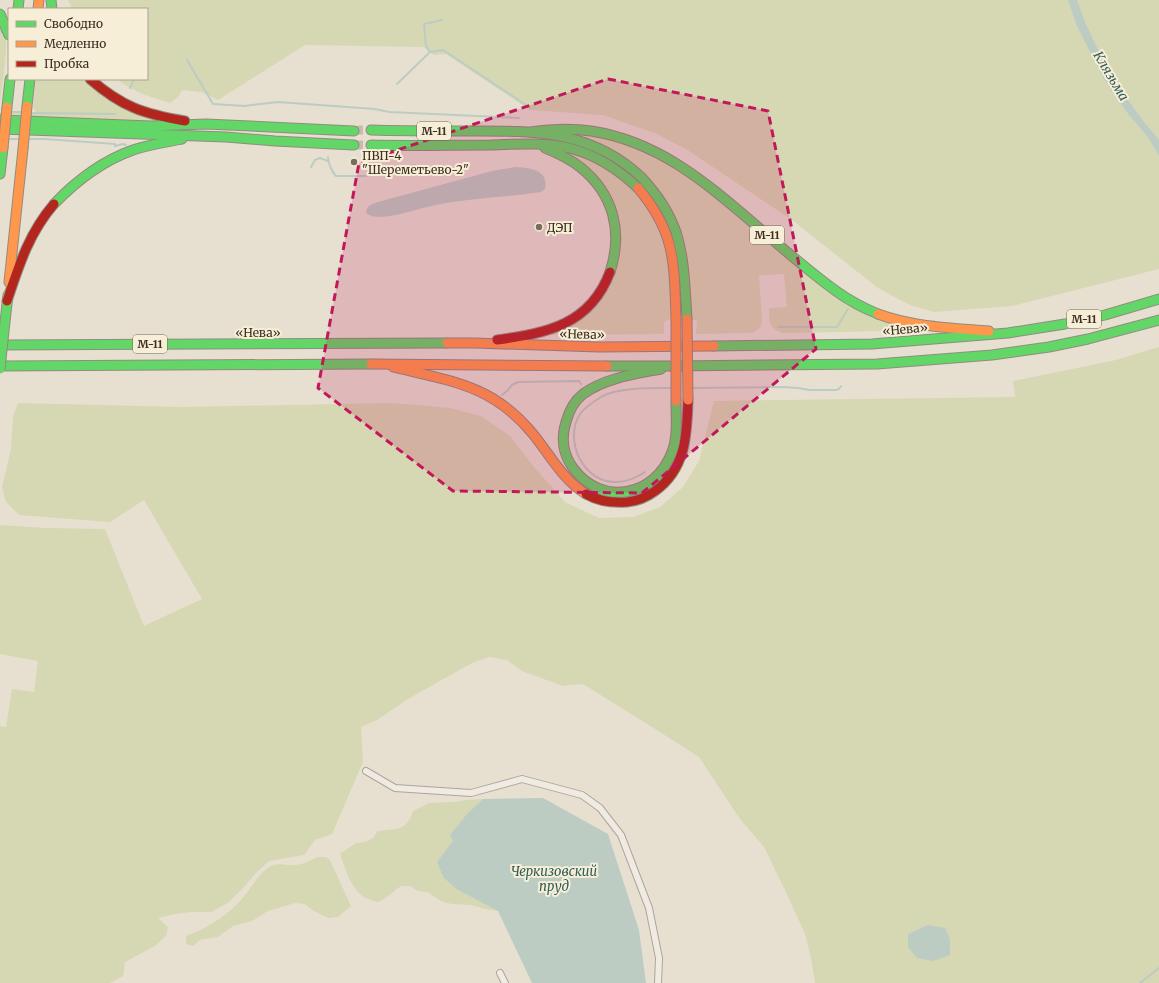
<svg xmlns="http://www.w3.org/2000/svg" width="1159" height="983" viewBox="0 0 1159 983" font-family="Merriweather,serif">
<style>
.green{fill:#d6d7b3}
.water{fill:#bcccc2}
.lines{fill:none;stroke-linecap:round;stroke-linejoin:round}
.stream{stroke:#bcccc2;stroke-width:2}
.primary-tunnel{stroke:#c5bcae;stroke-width:9;stroke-dasharray:9 4.5;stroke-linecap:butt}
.street-casing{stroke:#ada599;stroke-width:8}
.fast-casing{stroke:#928b80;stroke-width:11}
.slow-casing{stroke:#928b80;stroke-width:11}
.jam-casing{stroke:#928b80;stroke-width:11}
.street{stroke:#efebe3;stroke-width:6}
.fast{stroke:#63d668;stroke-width:9}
.slow{stroke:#ff974d;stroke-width:9}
.jam{stroke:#b3261e;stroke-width:9}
.fast-bridge-casing{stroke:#928b80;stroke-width:11;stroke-linecap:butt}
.slow-bridge-casing{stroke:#928b80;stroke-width:11;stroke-linecap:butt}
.fast-bridge{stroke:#63d668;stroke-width:9}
.slow-bridge{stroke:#ff974d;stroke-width:9}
.marked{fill:#c2185b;fill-opacity:0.2;stroke:#c2185b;stroke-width:3;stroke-dasharray:8 5;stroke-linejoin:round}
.poi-dot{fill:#786c5e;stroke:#f7eed8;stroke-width:1.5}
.labels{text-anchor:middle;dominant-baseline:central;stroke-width:4;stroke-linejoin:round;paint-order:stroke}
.shield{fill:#f7eed8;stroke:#756857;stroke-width:1}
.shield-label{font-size:11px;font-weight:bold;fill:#3d2e20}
.poi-label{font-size:12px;fill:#3d2e20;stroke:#f7eed8;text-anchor:start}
.street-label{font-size:12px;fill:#3d2e20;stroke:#f7eed8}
.water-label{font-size:13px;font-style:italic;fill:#2f5d5a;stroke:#f7eed8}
</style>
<rect width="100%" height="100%" fill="#e7e0d1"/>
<g class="green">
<path d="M68 0H1068L1076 24 1085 41 1128 114 1147 136 1159 156V269L1012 306 934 312 910 305 878 288 792 220 689 151 657 134 603 115 530 110 446 54 434 55 424 47 305 45 218 100 202 92 182 90 178 97 170 103C152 97 132 92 117 79H147V9H72Z"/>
<path d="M1077 0H1159V140L1142 119 1110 75 1086 24Z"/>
<path d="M0 20C2 26 5 32 6 38 7 57 2 85 0 104Z"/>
<path d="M36 79H83C103 101 130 113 157 121V123L0 117V112L37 114 33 107Z"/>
<path d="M569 134C609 136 646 148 680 170 702 185 721 203 741 220 769 243 797 267 825 290 855 312 880 323 915 330L842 332 784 333C769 329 769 322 769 308L787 307 784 274 759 275 762 322 760 328 753 333 696 334 697 321 691 319 689 286 664 200C651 180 634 162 613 150 599 142 583 138 569 134Z"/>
<path d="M560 151C575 154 590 159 603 166 632 182 655 212 664 243 670 268 670 294 670 319L664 322V334L550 335 571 325 602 297 615 274 618 263 620 247 621 232 618 219 613 201Z"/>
<path d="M1159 347V983H815L811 958 805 934 784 888 764 847 740 819 699 757 663 734 583 684 563 686 522 671 507 660 489 657 472 663 408 699 377 720 361 727 363 762 332 834 315 840 304 855 269 861 256 873 244 887 228 903 211 912H192L175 914 158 918 168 927 166 936 155 946 125 962 123 976 110 983H0V726L6 727 12 689 34 692 38 661 0 654V525L46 528 105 529 144 626 202 599 144 500 110 522 19 515 6 502 2 487 11 449 13 416 18 403 182 407 392 403 450 408 481 416 510 436 534 467 565 502 599 518 633 517 660 507 683 487 699 461 714 401 1015 397 1013 381 1116 360Z"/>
<path d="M483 799 467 814 453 841 444 878 456 889 498 911 489 910 471 905 452 904 443 902 427 892 418 891 410 886H401C395 890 384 901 377 902 377 902 371 900 371 900 352 895 346 870 340 854L356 843 365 842 373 838 378 831 396 829 404 826 410 819 413 811 429 803 448 802H456L465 800Z"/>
<path d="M317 857H326L330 860 351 906 338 917 328 918 312 910 305 904 295 903 268 911 252 921 233 926 218 937 200 940 193 946 186 944V936C210 927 230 914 246 894 252 886 259 874 268 868 275 862 283 865 291 865 300 866 310 861 317 857Z"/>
</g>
<g class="water">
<path d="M1068 0H1077L1086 24 1110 75 1142 119 1159 140V156L1147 136 1128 114 1104 79 1076 24Z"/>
<path d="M516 167C529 168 549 169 545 189L541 192C502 198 461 198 423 208 410 211 377 223 366 213 366 206 372 204 378 202L492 171Z"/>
<path d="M543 798 608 834 639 930 646 983H532L498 911 456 889 444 878 437 862 453 841 450 835 467 814 483 799Z"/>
<path d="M928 925 945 928 950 939V955L933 961 917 958 908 947V934Z"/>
</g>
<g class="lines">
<g class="stream">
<path d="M0 30 2 33"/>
<path d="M430 52 426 46 424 24 442 20"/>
<path d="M187 60 213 104 244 106 278 102 375 109 389 112 519 118"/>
<path d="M397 84 430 52 443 50 529 107"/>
<path d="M130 88 134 79"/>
<path d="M9 112H23"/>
<path d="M29 113 115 114"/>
<path d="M7 139H21"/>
<path d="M27 139H45L115 144V146L123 144 126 145"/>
<path d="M328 157C328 163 332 172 336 176H365L415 165"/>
<path d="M311 167 315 160 320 158 328 161"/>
<path d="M778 327H837L848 309"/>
<path d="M690 388 785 387 798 388 810 390H836L839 389 841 386"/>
<path d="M502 395 507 391 512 385 518 382 579 381 581 384"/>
<path d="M645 472C636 478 627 482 616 482 584 483 563 441 580 414 585 407 593 402 601 397 617 387 654 388 673 388"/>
<path d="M1140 983 1159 968"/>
</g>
<g class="primary-tunnel">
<path d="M354 131 360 130H371"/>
<path d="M354 145H371"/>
</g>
<g class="street-casing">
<g id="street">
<path d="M366 771 395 788 471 793 522 779 582 795 600 808 621 835 649 908 659 958 658 983"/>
<path d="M500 973 505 983"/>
</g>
</g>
<g class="fast-casing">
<g id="fast">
<path d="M51 0 52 9"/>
<path d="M18 9 19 0"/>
<path d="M0 14 9 35"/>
<path d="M27 106 30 79"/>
<path d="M7 107 10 79"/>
<path d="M0 120 151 126 206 124 354 131"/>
<path d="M0 129 226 137 275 141 354 145"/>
<path d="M371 130C401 131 432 131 462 131 529 131 590 128 642 178 656 193 669 212 676 232 685 260 685 290 687 319"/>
<path d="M531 132C551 129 571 128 591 131 657 141 704 181 752 222 780 246 807 270 836 291 850 301 863 308 878 314"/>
<path d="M371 145C411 146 451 145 490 145 518 144 546 142 573 149 598 156 619 170 638 188"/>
<path d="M545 148C557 153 570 159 580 167 614 194 623 232 610 272"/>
<path d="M0 174 3 148"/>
<path d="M54 204C77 180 102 161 133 150 149 145 166 142 182 139"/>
<path d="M4 331 8 295"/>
<path d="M0 345 447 343"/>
<path d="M714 346 872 344 1008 333 1065 324 1105 315 1159 299"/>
<path d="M0 366 371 364"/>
<path d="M607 366H672L877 364 992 355 1049 347 1088 339 1159 320"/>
<path d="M661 369C635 374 605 378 583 394 574 401 569 411 566 422 561 438 563 454 573 468 602 507 655 497 672 452 678 437 676 418 676 401"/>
</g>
</g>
<g class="slow-casing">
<g id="slow">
<path d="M38 9 39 0"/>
<path d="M638 188C676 233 674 263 676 319"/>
<path d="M9 282 23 149"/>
<path d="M878 314C913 327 952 328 989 331"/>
<path d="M447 343H475L599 347 714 346"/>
<path d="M371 364 607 366"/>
<path d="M393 367C451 381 493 385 533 434 550 455 563 480 586 494"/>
</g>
</g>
<g class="jam-casing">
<g id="jam">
<path d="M90 79C122 107 144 114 185 121"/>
<path d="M7 301C19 265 29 233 54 204"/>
<path d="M497 340C547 333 590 325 610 272"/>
<path d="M586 494C598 501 613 503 627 502 637 501 647 497 655 491 686 469 687 434 688 400"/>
</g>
</g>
<use href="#street" class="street"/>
<use href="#fast" class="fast"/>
<use href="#slow" class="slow"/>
<use href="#jam" class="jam"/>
<g class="fast-bridge-casing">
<path id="fast-bridge" d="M0 369 4 331"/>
</g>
<g class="slow-bridge-casing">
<g id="slow-bridge">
<path d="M3 148 7 107"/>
<path d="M23 149 27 106"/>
<path d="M676 319V401"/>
<path d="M687 319 688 400"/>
</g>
</g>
<use href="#fast-bridge" class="fast-bridge"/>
<use href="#slow-bridge" class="slow-bridge"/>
</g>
<path class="marked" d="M608 79 768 111 816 349 642 493 453 491 318 388 359 163Z"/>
<g class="poi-dot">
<circle cx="354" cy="162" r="4"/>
<circle cx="539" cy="227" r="4"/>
</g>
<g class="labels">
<g class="shield">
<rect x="417" y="122" width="34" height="18" rx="3"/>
<rect x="750" y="226" width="34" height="18" rx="3"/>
<rect x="1067" y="310" width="34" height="18" rx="3"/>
<rect x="133" y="335" width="34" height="18" rx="3"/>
</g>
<g class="shield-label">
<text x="434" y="131">М-11</text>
<text x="767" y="235">М-11</text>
<text x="1084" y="319">М-11</text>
<text x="150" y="344">М-11</text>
</g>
<g class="poi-label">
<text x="362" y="155">ПВП-4<tspan x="362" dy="14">"Шереметьево-2"</tspan></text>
<text x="547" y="227">ДЭП</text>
</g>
<g class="street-label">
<text transform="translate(905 329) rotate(-5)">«Нева»</text>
<text x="258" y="332">«Нева»</text>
<text transform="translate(582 334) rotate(1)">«Нева»</text>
</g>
<g class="water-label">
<text transform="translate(1111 76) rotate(59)">Клязьма</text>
<text x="554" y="871">Черкизовский<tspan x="554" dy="15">пруд</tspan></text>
</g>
</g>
<rect x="8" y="8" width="140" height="72" fill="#f7eed8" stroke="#ada18e"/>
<rect x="16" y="21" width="20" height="6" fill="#63d668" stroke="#ada18e"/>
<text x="44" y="28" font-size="12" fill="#3d2e20">Свободно</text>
<rect x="16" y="41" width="20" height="6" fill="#ff974d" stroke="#ada18e"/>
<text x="44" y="48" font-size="12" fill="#3d2e20">Медленно</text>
<rect x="16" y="61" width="20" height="6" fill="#b3261e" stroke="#ada18e"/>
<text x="44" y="68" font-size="12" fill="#3d2e20">Пробка</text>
</svg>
